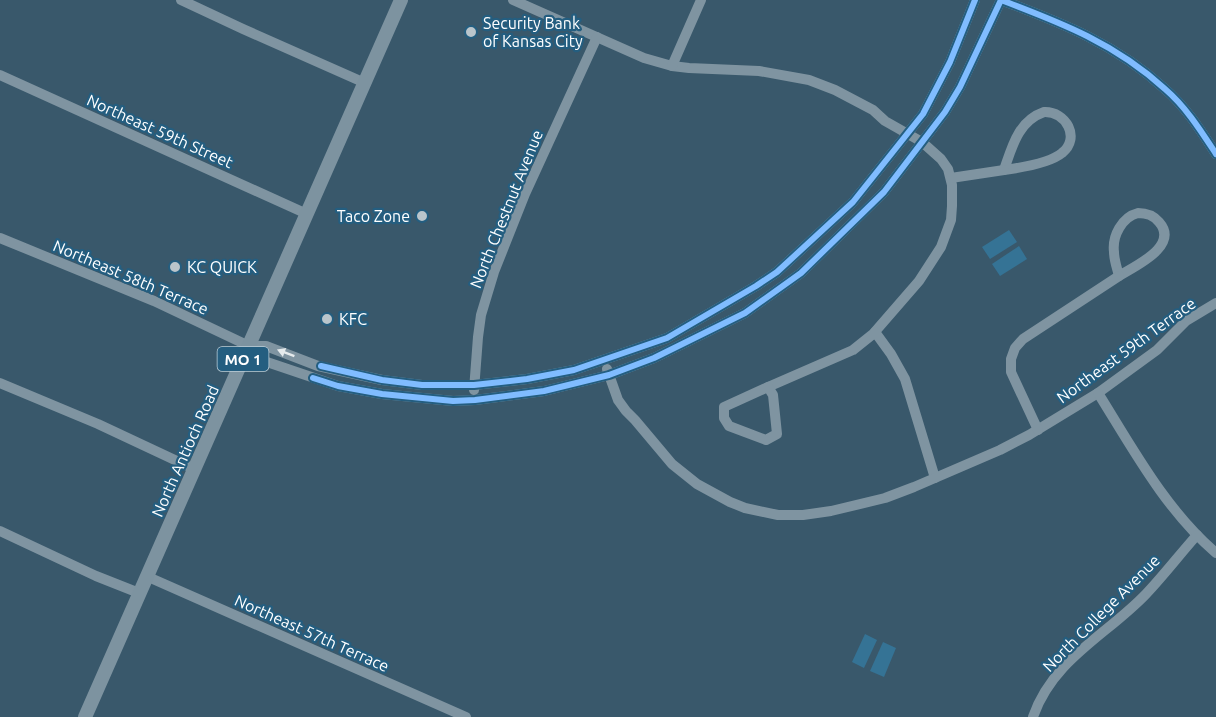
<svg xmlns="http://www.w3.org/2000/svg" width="1216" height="717" viewBox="0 0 1216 717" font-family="Ubuntu,sans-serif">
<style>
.green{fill:#357395}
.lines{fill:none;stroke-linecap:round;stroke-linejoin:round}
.minor{stroke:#7f94a1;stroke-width:10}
.major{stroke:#7d93a0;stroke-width:14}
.cycleway-casing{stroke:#245e80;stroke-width:10}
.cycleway{stroke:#80bcff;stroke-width:6}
.oneway{fill:#e5eaec}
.poi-dot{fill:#bac5cb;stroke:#245e80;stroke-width:2}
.labels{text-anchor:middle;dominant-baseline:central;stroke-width:4.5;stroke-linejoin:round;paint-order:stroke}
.shield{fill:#245e80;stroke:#bdcfd9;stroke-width:1.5}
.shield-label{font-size:15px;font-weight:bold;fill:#fff}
.poi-label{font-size:16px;fill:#fff;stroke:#245e80;text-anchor:start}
.street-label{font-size:16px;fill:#fff;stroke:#245e80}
</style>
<rect width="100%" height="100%" fill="#39586b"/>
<g class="green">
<path d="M1009 230 1017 242 990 259 982 247Z"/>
<path d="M1019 246 1027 259 1000 276 992 264Z"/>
<path d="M865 634 877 640 864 668 852 662Z"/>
<path d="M883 642 896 648 884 677 870 671Z"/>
</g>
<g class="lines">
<g class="minor">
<path d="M181 0 243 29 365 83"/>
<path d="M513 0 644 58 672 66 689 68 759 71 809 80 835 90 873 110 885 121 922 142 941 159 948 169 952 185V206L951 220 941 247 919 281 873 334 853 350 768 387"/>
<path d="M1001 0C1062 23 1116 44 1165 89 1186 107 1201 131 1216 154"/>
<path d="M672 66 701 0"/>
<path d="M0 75 307 214"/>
<path d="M1044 112C1066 111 1081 138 1062 153 1050 163 1019 168 1004 170 1012 147 1018 121 1044 112Z"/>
<path d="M951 178 1004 170"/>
<path d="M1138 213C1147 213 1153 215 1159 222 1180 246 1135 266 1119 276 1117 268 1114 260 1114 252 1112 236 1122 217 1138 213Z"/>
<path d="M0 238 154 301 249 346H266L318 366 382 380 422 385H474L527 379 574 370 667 338 756 286 777 272 853 202 923 114 950 62 975 0"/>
<path d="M875 332 891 354 905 379 935 478"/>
<path d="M249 346 261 360 338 386 382 394 453 401 475 400 544 391 609 375 654 358 745 313 801 273 884 192 945 112 960 87 1001 0"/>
<path d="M607 369 618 400 626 411 635 420 672 464 697 484 730 502 745 508 778 515H803L831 511 885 498 914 487 1000 450 1029 435 1098 393 1157 350 1186 321 1216 303"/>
<path d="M0 383 98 424 194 469"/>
<path d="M768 387 773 395 777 434 766 440 729 426 724 418V407Z"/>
<path d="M474 390 478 337 481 315 494 272 525 194 597 37"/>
<path d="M1098 393C1133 449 1165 509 1216 553"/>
<path d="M1038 430 1011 372V359L1015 348 1023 339 1119 276"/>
<path d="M0 531 96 576 139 593"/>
<path d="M146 576 466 717"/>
<path d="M1033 717C1053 659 1107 635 1146 594 1164 575 1180 554 1197 535"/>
</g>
<path class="major" d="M85 717 401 0"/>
<g class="cycleway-casing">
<g id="cycleway">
<path d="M1001 0C1062 23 1116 44 1165 89 1186 107 1201 131 1216 154"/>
<path d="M321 366 382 380 422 385H474L527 379 574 370 667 338 756 286 777 272 853 202 923 114 950 62 975 0"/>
<path d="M313 378 338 386 382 394 453 401 475 400 544 391 609 375 654 358 745 313 801 273 884 192 945 112 960 87 1001 0"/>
</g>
</g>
<use href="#cycleway" class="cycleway"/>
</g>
<defs><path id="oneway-solid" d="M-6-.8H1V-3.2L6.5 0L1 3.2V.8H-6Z" transform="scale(1.5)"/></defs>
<use class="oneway" href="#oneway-solid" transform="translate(286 353) rotate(-159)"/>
<g class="poi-dot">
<circle cx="471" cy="32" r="6"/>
<circle cx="422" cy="216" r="6"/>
<circle cx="175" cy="267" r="6"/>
<circle cx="327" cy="319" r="6"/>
</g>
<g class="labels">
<rect class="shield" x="217.5" y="347" width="51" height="24" rx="4.5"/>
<g class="shield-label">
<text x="243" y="359">MO 1</text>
</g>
<g class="poi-label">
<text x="483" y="23">Security Bank<tspan x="483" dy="18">of Kansas City</tspan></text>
<text x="410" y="216" text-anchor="end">Taco Zone</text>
<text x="187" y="267">KC QUICK</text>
<text x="339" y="319">KFC</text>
</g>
<g class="street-label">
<text transform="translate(160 131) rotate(24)">Northeast 59th Street</text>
<text transform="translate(506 209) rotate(-68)">North Chestnut Avenue</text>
<text transform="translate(131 277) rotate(23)">Northeast 58th Terrace</text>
<text transform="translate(1126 350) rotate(-36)">Northeast 59th Terrace</text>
<text transform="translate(185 451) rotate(-66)">North Antioch Road</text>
<text transform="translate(1101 613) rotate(-45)">North College Avenue</text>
<text transform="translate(312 633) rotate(24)">Northeast 57th Terrace</text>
</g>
</g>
</svg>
